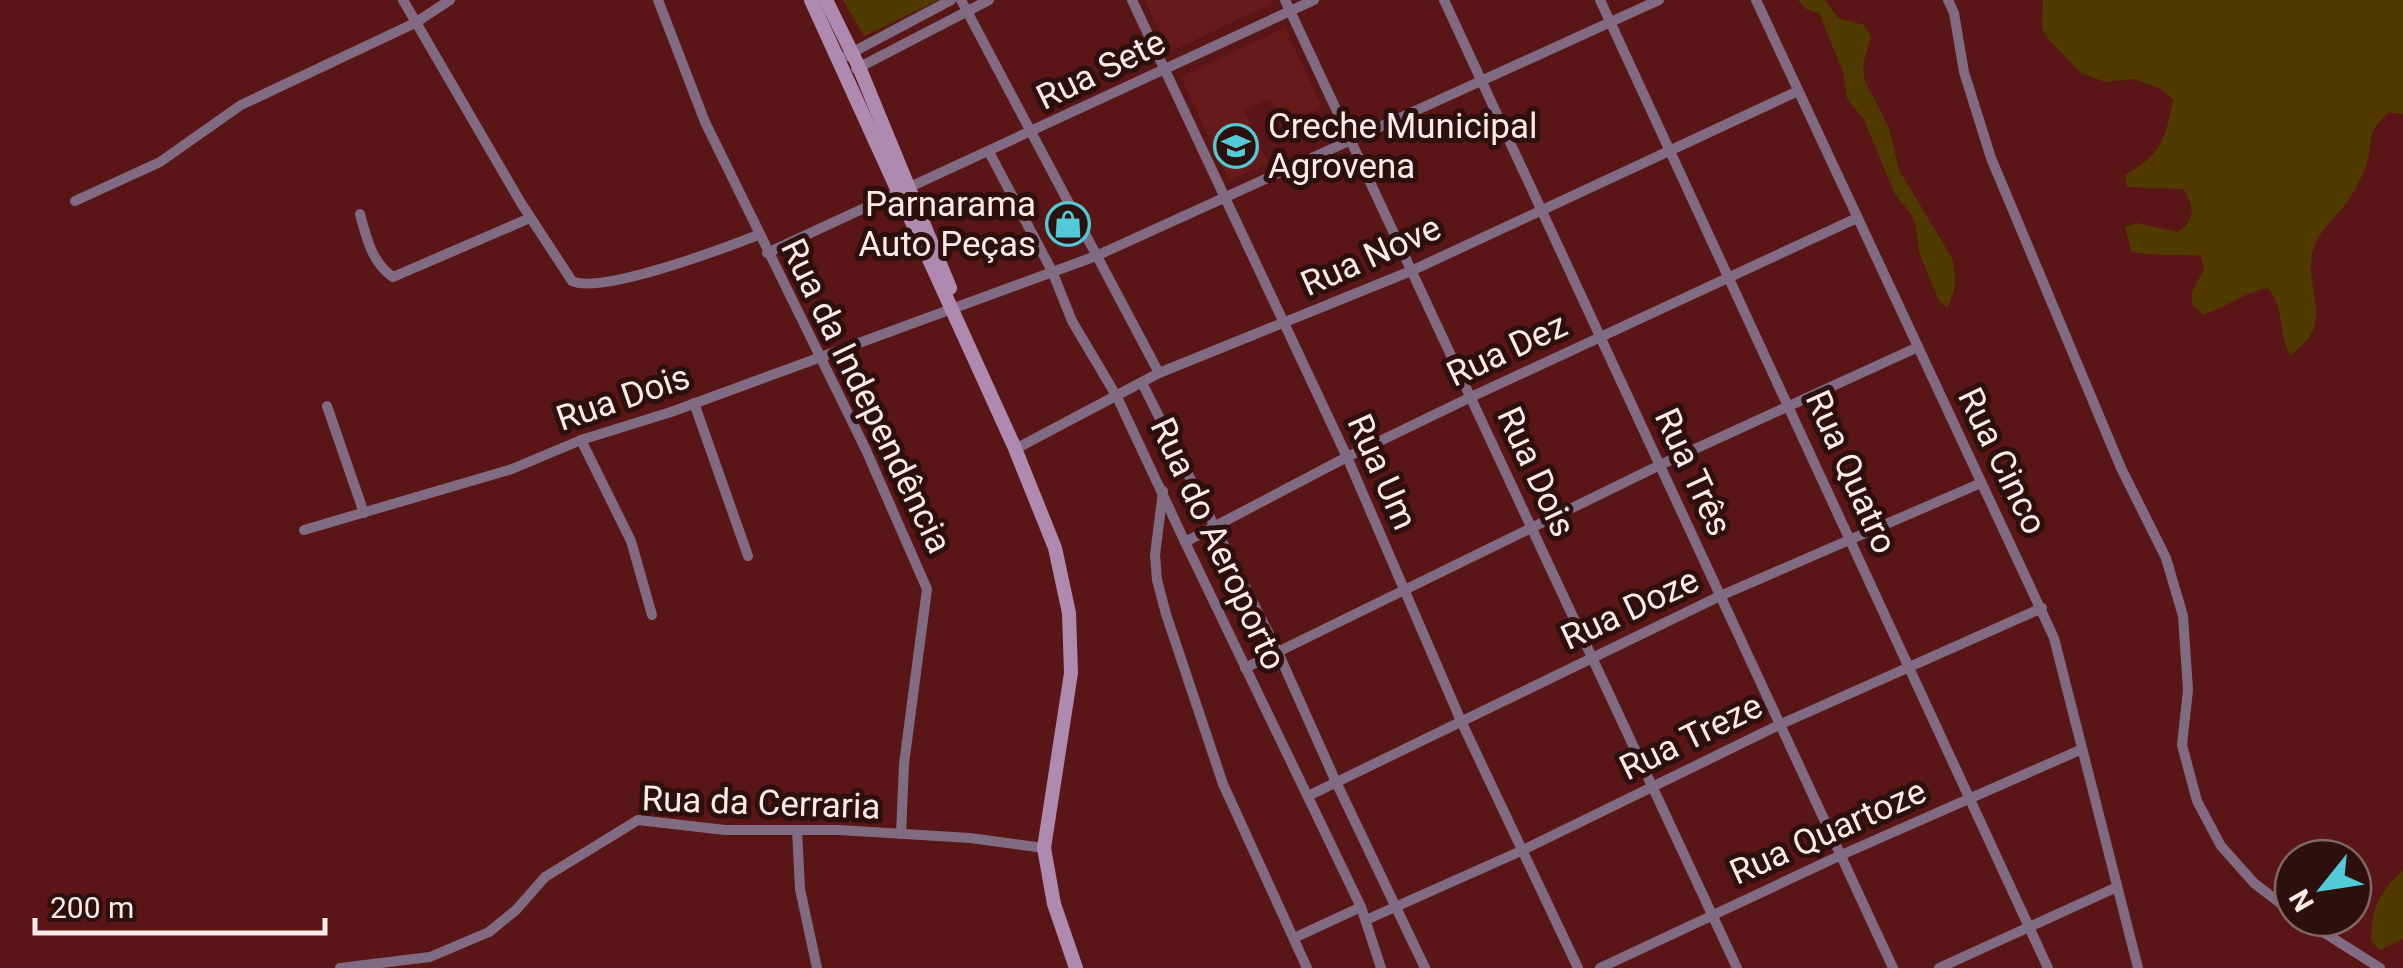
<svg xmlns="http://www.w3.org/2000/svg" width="2403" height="968" viewBox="0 0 2403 968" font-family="Roboto,sans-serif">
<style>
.built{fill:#671a1a}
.green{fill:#513a00}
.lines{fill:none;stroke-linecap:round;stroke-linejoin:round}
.street{stroke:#816b83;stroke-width:10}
.secondary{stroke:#ae8ab0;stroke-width:14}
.labels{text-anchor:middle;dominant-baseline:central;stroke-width:10;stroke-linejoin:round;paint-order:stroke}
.street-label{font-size:35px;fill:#ffecea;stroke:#2d0f0e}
.poi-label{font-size:35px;fill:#ffecea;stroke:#2d0f0e;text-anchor:start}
</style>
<rect width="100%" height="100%" fill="#5a1516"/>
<g class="built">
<path d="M1145 0H1272L1274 3 1169 52Z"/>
<path d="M1285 27 1322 107 1283 125 1270 98 1244 111 1268 163 1229 181 1181 77Z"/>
</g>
<g class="green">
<path d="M843 0H939L864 36Z"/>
<path d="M1798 0H1825L1838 18 1864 25 1871 37 1863 64 1864 79 1889 128 1899 170 1952 258C1957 277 1956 290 1947 308L1938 299 1919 252 1916 226 1911 214 1895 194 1864 120 1847 98 1843 72 1819 13 1806 9Z"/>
<path d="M2043 0H2403V114L2389 112C2362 135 2376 147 2363 173 2358 184 2352 196 2344 206 2333 220 2318 232 2313 250 2302 291 2339 323 2290 355 2278 332 2285 309 2268 288 2244 292 2226 309 2203 314L2192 305V292L2204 269 2201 256C2178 253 2152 258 2131 251L2125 227 2137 223 2177 232C2196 221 2195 206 2183 189L2127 187 2125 175C2162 154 2165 140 2173 100L2163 90 2134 79 2105 82 2081 73 2048 39 2042 28Z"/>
<path d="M2403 871V939L2380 950 2371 941C2371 910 2379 891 2403 871Z"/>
</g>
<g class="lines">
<g class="street">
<path d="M403 0 521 203 572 281C600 295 725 248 758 235"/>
<path d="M658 0 705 122 866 450 927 589 904 764 901 834"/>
<path d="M961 0 1159 373"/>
<path d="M1132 0 1347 457 1461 721 1578 968"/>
<path d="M1285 0 1737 968"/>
<path d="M1444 0 1893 968"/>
<path d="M1600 0 2048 968"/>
<path d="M1756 0 2054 638 2138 968"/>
<path d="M1948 0 1954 13 1964 72 1991 158 2121 468 2166 558 2183 616 2188 690 2182 745 2197 801 2221 846 2254 883 2293 913"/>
<path d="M840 59 951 0"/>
<path d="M856 69 989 0"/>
<path d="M989 152 1052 271 1072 321 1117 397 1185 542 1361 907 1381 968"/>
<path d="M75 201 160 162 241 105 415 23 450 0"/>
<path d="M360 214C366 237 372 263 393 277L530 218"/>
<path d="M767 253 1314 0"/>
<path d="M1142 383 1277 650 1336 782 1425 968"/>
<path d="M694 403 748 556"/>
<path d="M327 406 364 513"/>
<path d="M581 440 631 541 652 615"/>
<path d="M1021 446 1159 373 1411 271 1798 91"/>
<path d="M1163 491 1155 555 1157 580 1166 614 1223 784 1307 968"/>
<path d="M304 530 512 469 581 440 671 412 1096 256 1659 0"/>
<path d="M1185 542 1347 457 1471 397 1857 218"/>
<path d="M1245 668 1660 465 1918 347"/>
<path d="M1308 796 1720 596 1981 483"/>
<path d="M797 830 800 889 817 968"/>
<path d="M2301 918 2380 968"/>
<path d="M1366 920 1521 851 1779 725 2042 608"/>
<path d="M1294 938 1361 907"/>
<path d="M340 968 430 957 489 932 516 910 545 877 638 820 725 830H839L970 838 1044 848"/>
<path d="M1600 968 1839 856 2080 750"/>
<path d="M1939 968 2117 887"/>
</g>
<g class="secondary">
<path d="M811 0 1014 446 1055 548 1069 613 1071 673 1044 848 1054 904 1076 968"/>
<path d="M826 0 859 67 950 288"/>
</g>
</g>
<defs>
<g id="school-ring" transform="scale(2.25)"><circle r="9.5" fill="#2d0f0e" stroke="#52cbd8" stroke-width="1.5"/><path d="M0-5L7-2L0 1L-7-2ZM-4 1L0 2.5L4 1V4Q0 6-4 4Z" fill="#52cbd8"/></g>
<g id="shop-ring" transform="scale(2.25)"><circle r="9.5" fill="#2d0f0e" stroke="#52cbd8" stroke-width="1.5"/><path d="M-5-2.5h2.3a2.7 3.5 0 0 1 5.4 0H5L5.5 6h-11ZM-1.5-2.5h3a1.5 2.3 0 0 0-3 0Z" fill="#52cbd8"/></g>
</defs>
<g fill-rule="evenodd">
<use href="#school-ring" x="1236" y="146"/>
<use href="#shop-ring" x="1068" y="224"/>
</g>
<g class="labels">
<g class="street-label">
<text transform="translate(1101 70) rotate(-26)">Rua Sete</text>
<text transform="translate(1371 256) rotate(-24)">Rua Nove</text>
<text transform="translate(1507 350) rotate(-25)">Rua Dez</text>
<text transform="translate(866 396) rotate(64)">Rua da Independência</text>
<text transform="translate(623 398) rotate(-19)">Rua Dois</text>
<text transform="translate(2002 461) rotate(64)">Rua Cinco</text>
<text transform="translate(1382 472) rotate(66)">Rua Um</text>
<text transform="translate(1536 472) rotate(65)">Rua Dois</text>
<text transform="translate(1693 472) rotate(65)">Rua Três</text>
<text transform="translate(1851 472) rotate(66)">Rua Quatro</text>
<text transform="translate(1218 544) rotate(65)">Rua do Aeroporto</text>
<text transform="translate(1630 609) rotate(-25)">Rua Doze</text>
<text transform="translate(1691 737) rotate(-26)">Rua Treze</text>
<text transform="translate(761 803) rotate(2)">Rua da Cerraria</text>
<text transform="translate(1828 832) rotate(-24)">Rua Quartoze</text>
</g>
<g class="poi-label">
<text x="1268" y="126">Creche Municipal<tspan x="1268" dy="40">Agrovena</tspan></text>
<text x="1036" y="204" text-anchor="end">Parnarama<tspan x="1036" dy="40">Auto Peças</tspan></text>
</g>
</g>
<g transform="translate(2323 888) rotate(240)"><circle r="48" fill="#2d0f0e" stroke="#816766" stroke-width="2.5"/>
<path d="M0-8L18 38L0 25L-18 38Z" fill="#52cbd8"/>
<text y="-15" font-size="28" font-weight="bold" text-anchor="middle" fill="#ffecea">N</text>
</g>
<path d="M35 918v15h290v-15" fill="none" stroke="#ffecea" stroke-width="5"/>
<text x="50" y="918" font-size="30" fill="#ffecea" stroke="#2d0f0e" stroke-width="8" paint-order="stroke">200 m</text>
</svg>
